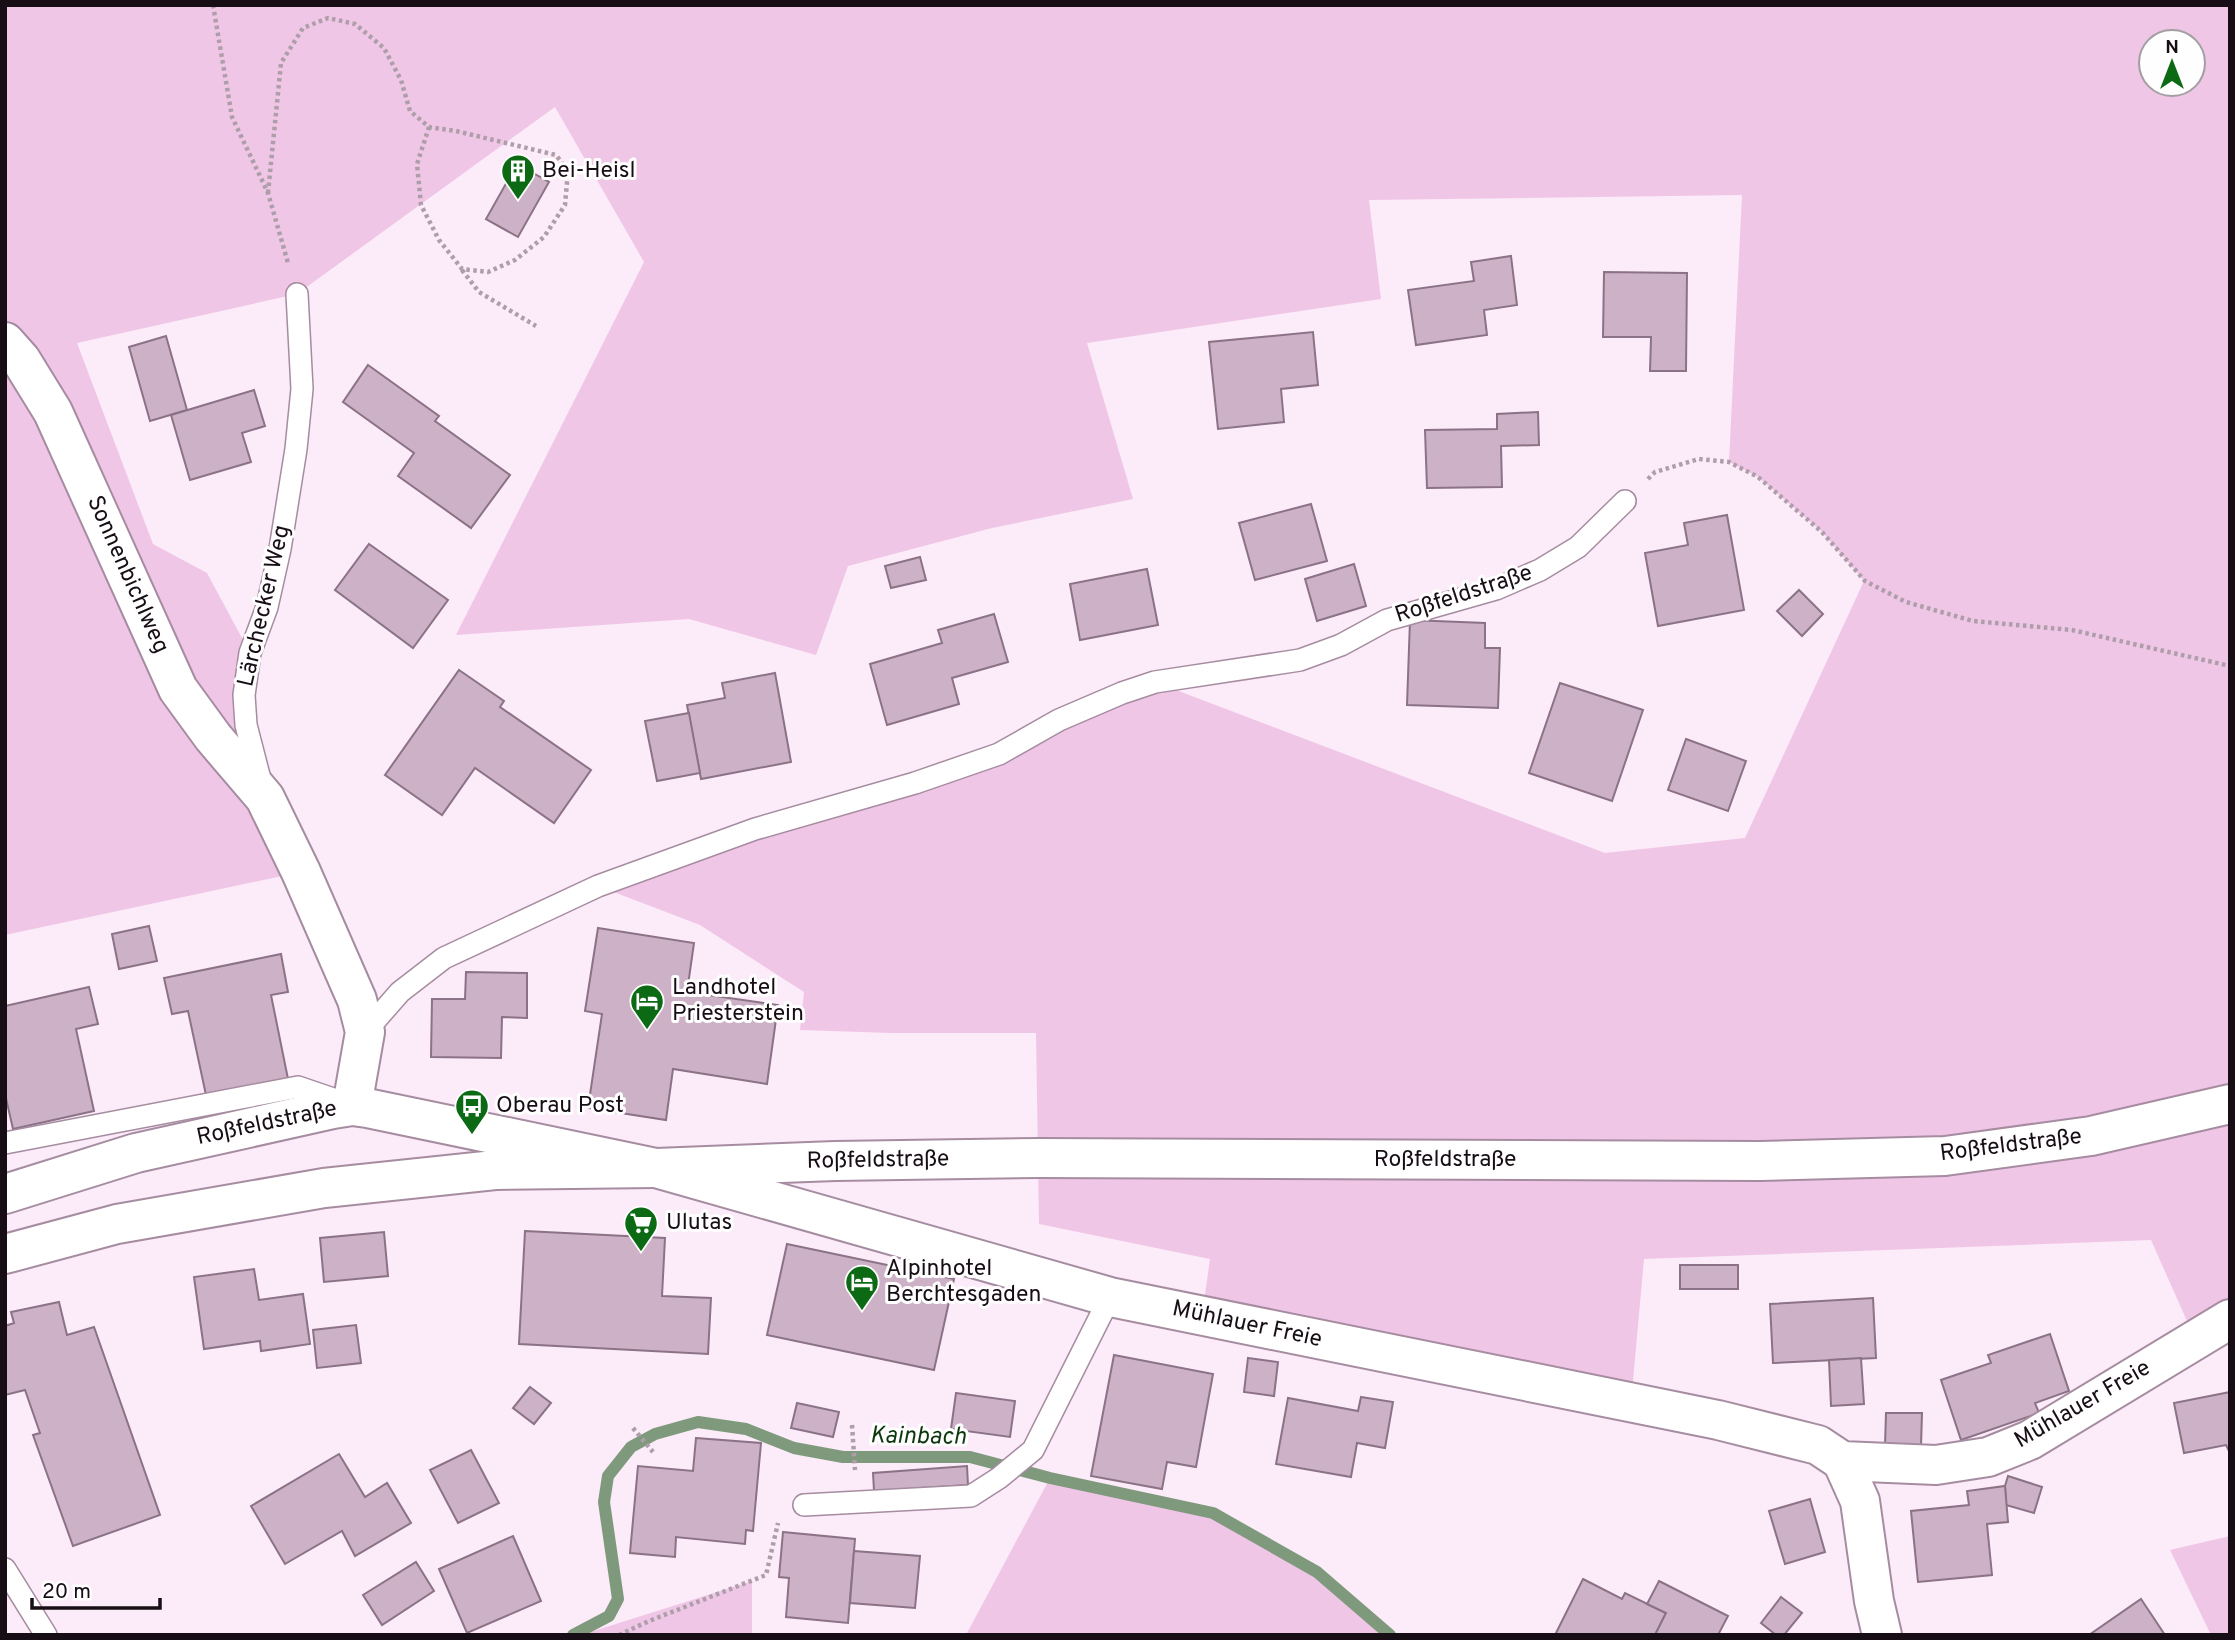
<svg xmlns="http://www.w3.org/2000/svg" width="2235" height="1640" viewBox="0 0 2235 1640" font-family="Overpass,sans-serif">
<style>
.green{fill:#f0c6e7;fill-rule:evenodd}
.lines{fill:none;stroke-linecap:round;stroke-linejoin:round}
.stream{stroke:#7f997d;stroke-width:12}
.building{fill:#cdb2c7;stroke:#8b7286;stroke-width:2}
.lane-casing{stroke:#a68ca0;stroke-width:24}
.street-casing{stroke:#a68ca0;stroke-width:42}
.secondary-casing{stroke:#a68ca0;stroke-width:42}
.path{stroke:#ad9ea9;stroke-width:4.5;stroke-dasharray:3.5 3.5;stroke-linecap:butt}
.lane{stroke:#fff;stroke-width:21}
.street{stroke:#fff;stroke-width:38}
.secondary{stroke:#fff;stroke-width:38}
.labels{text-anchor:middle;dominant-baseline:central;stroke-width:6;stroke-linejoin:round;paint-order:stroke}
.poi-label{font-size:23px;fill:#170e15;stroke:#fefefe;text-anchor:start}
.street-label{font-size:23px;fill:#170e15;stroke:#fefefe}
.water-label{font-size:24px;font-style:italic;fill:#0c360d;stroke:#fefefe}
</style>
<rect width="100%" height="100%" fill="#fcebf8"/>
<g class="green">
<path d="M5 5H2230V1319L2195 1339 2151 1240 1644 1259 1631 1403 1202 1316 1210 1259 1039 1224 1036 1033H892L800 1030 804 992 700 925 598 886 915 783 1155 682 1605 853 1745 838 1864 581 1822 532 1758 477 1729 462 1742 195 1369 200 1381 299 1087 343 1133 499 992 528 848 566 816 655 689 619 456 635 644 262 555 107 297 294 77 343 153 544 207 573 250 653 244 695 301 872 5 935ZM2151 42H2193V84H2151Z"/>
<path d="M1050 1478 1213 1513 1317 1572 1390 1635H966Z"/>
<path d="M2230 1536V1635H2211L2170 1550Z"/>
<path d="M752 1581V1635H581Z"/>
</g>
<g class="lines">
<path class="stream" d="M573 1635 609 1616 618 1599 604 1502 608 1476 631 1447 655 1434 698 1422 746 1429 794 1448 843 1457H970L1050 1478 1213 1513 1317 1572 1390 1635"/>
</g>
<g class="building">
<path d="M517 164 549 182 518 237 486 219Z"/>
<path d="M1511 256 1517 305 1484 310 1487 335 1416 345 1408 290 1474 281 1471 262Z"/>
<path d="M1604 272 1687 273 1686 371H1650L1651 337H1603Z"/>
<path d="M1313 332 1318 385 1281 389 1284 422 1218 429 1209 342Z"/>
<path d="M166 336 187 410 150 421 129 347Z"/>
<path d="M368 365 439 416 435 421 510 475 471 528 398 476 414 453 343 402Z"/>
<path d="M254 390 265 426 242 433 251 462 190 480 171 415Z"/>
<path d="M1538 412 1539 445 1501 446 1502 487 1427 488 1425 430 1497 429V414Z"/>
<path d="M1311 504 1327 561 1255 580 1239 523Z"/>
<path d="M1727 515 1744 610 1658 626 1645 553 1688 545 1684 523Z"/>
<path d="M369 544 448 600 413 648 335 590Z"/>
<path d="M920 557 926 580 891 588 885 566Z"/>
<path d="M1354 564 1366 606 1317 621 1305 579Z"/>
<path d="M1147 569 1158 625 1080 640 1070 584Z"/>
<path d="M1799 590 1823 614 1802 636 1777 611Z"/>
<path d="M994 614 1008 662 952 678 959 704 887 725 870 664 942 643 938 630Z"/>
<path d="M1410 620 1485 623V648H1500L1498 708 1407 705Z"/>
<path d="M459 670 504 701 500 707 591 770 554 823 475 768 442 815 385 775Z"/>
<path d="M775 673 791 762 701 779 687 705 725 698 722 683Z"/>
<path d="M1560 683 1643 710 1612 801 1529 773Z"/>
<path d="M689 713 700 773 657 781 645 721Z"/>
<path d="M1686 739 1746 761 1728 811 1668 790Z"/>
<path d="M149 926 157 961 119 969 112 934Z"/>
<path d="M598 928 694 943 687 992 778 1005 767 1084 673 1069 666 1120 588 1108 602 1014 585 1011Z"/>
<path d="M281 954 288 992 271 995 288 1079 206 1095 188 1011 172 1014 164 978Z"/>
<path d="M466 972 527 973V1018L502 1017 501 1058 431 1057 432 999H465Z"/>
<path d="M89 987 98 1024 76 1029 94 1111 13 1129 5 1094V1006Z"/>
<path d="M525 1231 665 1238 662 1296 711 1298 708 1354 519 1344Z"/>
<path d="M384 1232 388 1276 324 1282 320 1238Z"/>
<path d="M787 1244 954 1279 934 1370 767 1335Z"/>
<rect x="1680" y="1265" width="58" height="24"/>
<path d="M254 1269 259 1300 303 1294 310 1344 261 1351 260 1341 204 1349 194 1277Z"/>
<path d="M1873 1298 1876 1358 1773 1363 1770 1304Z"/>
<path d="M59 1302 67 1335 94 1327 160 1515 73 1546 33 1435 40 1433 25 1390 5 1395V1326L14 1323 11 1312Z"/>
<path d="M356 1325 361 1363 317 1368 313 1330Z"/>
<path d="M2050 1334 2069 1391 2035 1403 2039 1413 1961 1440 1941 1380 1991 1363 1988 1355Z"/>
<path d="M1114 1355 1213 1374 1196 1467 1167 1462 1162 1489 1091 1476Z"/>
<path d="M1248 1358 1278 1362 1274 1396 1244 1392Z"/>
<path d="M1861 1358 1864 1404 1831 1406 1829 1360Z"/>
<path d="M530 1387 551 1403 534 1424 513 1408Z"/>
<path d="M2230 1392V1453L2226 1445 2184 1453 2174 1403Z"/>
<path d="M956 1393 1015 1401 1010 1437 951 1429Z"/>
<path d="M1361 1397 1393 1402 1385 1448 1357 1443 1351 1477 1276 1464 1288 1398 1358 1411Z"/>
<path d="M797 1403 839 1412 833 1437 791 1428Z"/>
<path d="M1886 1413H1922L1921 1446 1885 1445Z"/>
<path d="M696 1438 761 1443 753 1531 746 1530 745 1544 676 1537 675 1557 630 1553 638 1466 693 1471Z"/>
<path d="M471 1450 499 1503 458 1523 430 1470Z"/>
<path d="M339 1454 365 1497 387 1483 411 1523 355 1556 342 1531 285 1564 251 1506Z"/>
<path d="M967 1466 968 1485 874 1491 873 1473Z"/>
<path d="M2008 1476 2042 1487 2034 1513 2006 1505 2005 1486Z"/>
<path d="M2005 1486 2008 1522 1987 1524 1992 1575 1918 1582 1911 1511 1969 1505 1967 1491Z"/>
<path d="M1810 1499 1825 1552 1785 1564 1769 1511Z"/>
<path d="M783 1532 855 1539 848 1623 786 1617 789 1578 779 1577Z"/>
<path d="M513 1536 541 1601 467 1633 439 1569Z"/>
<path d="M854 1551 920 1556 915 1608 850 1603Z"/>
<path d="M416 1562 434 1591 382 1625 363 1595Z"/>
<path d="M1583 1579 1622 1599 1625 1593 1666 1613 1655 1635H1555Z"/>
<path d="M1659 1581 1728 1616 1718 1635H1655L1666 1613 1647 1604Z"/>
<path d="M1781 1597 1802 1613 1784 1635H1776L1761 1623Z"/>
<path d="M2141 1599 2165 1635H2089Z"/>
</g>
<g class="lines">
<g class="lane-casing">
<g id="lane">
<path d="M261 783 246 725 244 695 250 653 267 607 280 549 296 449 302 389 297 294"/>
<path d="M365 1032 400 992 444 958 598 886 755 829 915 783 999 754 1059 720 1122 693 1155 682 1300 660 1341 645 1387 620 1496 589 1540 570 1578 547 1625 501"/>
<path d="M5 1143 298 1087 342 1102"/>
<path d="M804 1505 971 1496 999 1478 1033 1450 1110 1297"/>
<path d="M5 1569 46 1635"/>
</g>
</g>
<g class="street-casing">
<g id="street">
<path d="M5 342 21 360 53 412 178 689 213 737 265 798 301 872 357 1000 365 1032 352 1106"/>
<path d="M5 1194 136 1153 333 1109 352 1106 367 1108 656 1168 1110 1297 1718 1420 1818 1445 1842 1461 1936 1465 1988 1457 2030 1440 2230 1319"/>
<path d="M1842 1461 1860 1501 1874 1601 1882 1635"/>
</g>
</g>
<g class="secondary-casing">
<path id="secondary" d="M5 1254 117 1224 324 1188 495 1170 656 1168 835 1161 1038 1158 1760 1161 1945 1156 2091 1136 2230 1104"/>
</g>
<g class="path">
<path d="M213 5 232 117 268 193 288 263"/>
<path d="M268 193 281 63 303 28 328 18 355 24 384 48 401 80 410 111 429 127 456 131 556 155 568 171 565 205 544 237 515 260 488 272 462 269 439 240 421 205 417 164 429 127"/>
<path d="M462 270 479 292 536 326"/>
<path d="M1648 479 1655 472 1699 459 1729 462 1758 477 1822 532 1865 581 1906 602 1973 621 2072 630 2230 666"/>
<path d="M852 1425 855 1470"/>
<path d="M633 1428 653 1452"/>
<path d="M619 1635 649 1621 766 1575 778 1523"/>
</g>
<use href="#lane" class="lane"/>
<use href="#street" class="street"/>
<use href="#secondary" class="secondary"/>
</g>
<defs>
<g id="building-pin" transform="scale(1.75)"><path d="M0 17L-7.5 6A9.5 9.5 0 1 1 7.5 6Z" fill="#0c6a15" stroke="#fefefe"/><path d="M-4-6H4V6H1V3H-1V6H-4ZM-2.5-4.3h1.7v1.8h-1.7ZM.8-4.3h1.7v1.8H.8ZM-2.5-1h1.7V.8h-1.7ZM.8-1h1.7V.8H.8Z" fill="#fff"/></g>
<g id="hotel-pin" transform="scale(1.75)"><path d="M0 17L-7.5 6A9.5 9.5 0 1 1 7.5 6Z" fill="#0c6a15" stroke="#fefefe"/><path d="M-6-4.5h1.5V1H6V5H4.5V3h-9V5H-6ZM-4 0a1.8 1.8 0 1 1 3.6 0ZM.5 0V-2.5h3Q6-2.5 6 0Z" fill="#fff"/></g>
<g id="bus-pin" transform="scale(1.75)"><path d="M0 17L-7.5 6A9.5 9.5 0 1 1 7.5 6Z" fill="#0c6a15" stroke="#fefefe"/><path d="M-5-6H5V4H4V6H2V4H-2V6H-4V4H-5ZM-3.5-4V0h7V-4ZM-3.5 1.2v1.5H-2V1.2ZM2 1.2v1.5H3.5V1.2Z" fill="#fff"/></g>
<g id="supermarket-pin" transform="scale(1.75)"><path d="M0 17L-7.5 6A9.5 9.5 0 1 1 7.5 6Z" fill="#0c6a15" stroke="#fefefe"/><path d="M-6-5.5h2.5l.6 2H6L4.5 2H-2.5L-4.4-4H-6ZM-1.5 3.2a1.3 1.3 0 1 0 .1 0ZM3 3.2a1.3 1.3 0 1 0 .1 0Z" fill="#fff"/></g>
</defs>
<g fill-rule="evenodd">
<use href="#building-pin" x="518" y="171"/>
<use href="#hotel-pin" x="647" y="1001"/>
<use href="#bus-pin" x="472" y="1106"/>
<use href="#supermarket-pin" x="641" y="1223"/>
<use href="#hotel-pin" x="862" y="1282"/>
</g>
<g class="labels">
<g class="poi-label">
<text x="542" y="171">Bei-Heisl</text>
<text x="672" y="988">Landhotel<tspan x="672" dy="26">Priesterstein</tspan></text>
<text x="496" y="1106">Oberau Post</text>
<text x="666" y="1223">Ulutas</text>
<text x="886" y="1269">Alpinhotel<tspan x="886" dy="26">Berchtesgaden</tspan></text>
</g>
<g class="street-label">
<text transform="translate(127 575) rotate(66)">Sonnenbichlweg</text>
<text transform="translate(1464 595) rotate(-18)">Roßfeldstraße</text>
<text transform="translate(265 606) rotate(-77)">Lärchecker Weg</text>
<text transform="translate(267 1124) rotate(-12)">Roßfeldstraße</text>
<text transform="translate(2011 1146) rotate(-7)">Roßfeldstraße</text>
<text x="1445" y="1160">Roßfeldstraße</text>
<text transform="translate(878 1161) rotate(-1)">Roßfeldstraße</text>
<text transform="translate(1247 1325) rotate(12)">Mühlauer Freie</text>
<text transform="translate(2083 1405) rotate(-30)">Mühlauer Freie</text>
</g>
<g class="water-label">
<text transform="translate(918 1437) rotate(1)">Kainbach</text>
</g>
</g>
<rect width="2235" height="1640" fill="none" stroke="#170e15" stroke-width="14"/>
<g transform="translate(2172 63)"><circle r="33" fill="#fefefe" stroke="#a29ea1" stroke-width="2"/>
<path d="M0-5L12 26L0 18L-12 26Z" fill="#0c6a15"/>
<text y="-10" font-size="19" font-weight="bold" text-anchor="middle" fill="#170e15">N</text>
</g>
<path d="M32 1598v10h128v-10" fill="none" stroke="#170e15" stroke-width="3.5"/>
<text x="42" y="1598" font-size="21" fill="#170e15" stroke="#fefefe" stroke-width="5" paint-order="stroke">20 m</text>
</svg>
